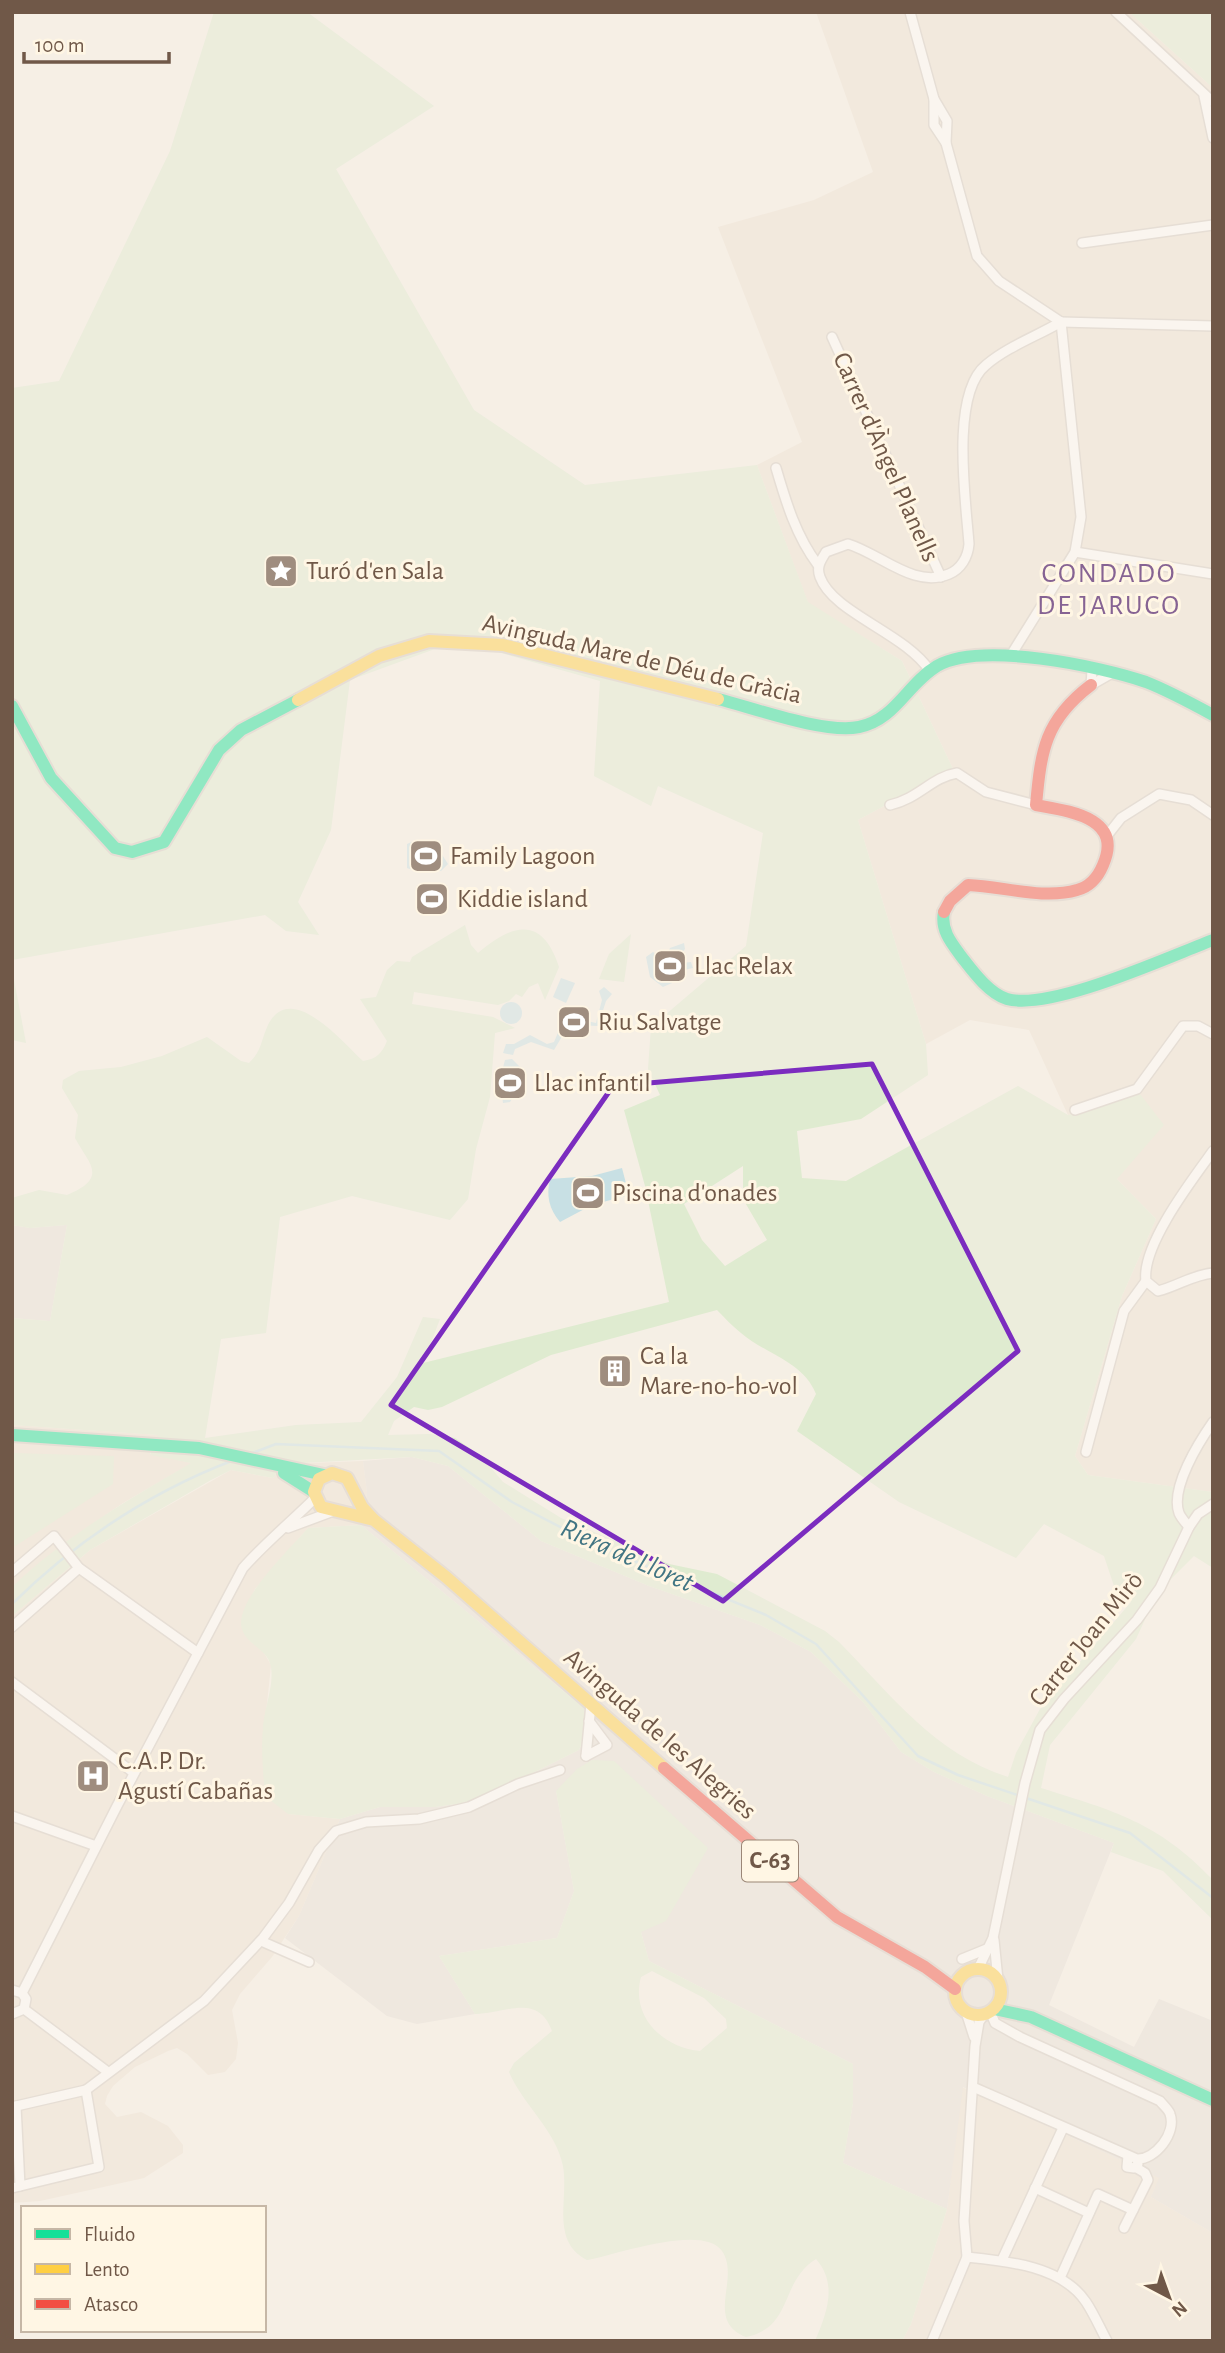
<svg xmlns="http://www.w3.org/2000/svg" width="1225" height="2353" viewBox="0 0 1225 2353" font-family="'Alegreya Sans',sans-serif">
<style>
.residential{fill:#eee2d2}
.industrial{fill:#e6dfd7}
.green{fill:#dfebd0;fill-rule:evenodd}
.water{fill:#c8e0e4}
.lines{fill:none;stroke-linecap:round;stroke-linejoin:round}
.stream{stroke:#c8e0e4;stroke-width:2.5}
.street-casing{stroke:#d3cac1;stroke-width:12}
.fast-casing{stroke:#d5cbc2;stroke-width:16}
.slow-casing{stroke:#d5cbc2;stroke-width:16}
.jam-casing{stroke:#d5cbc2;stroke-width:16}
.street{stroke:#fefdfb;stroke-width:9}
.fast{stroke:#16e098;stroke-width:12}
.slow{stroke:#ffcf43;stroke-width:12}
.jam{stroke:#f24e42;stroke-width:12}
.marked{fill:none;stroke:#7b2cbf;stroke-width:5;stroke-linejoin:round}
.labels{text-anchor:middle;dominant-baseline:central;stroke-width:6;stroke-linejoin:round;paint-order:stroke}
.shield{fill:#fff6e4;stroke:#9b8777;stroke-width:2}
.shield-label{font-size:24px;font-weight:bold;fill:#705848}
.street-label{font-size:26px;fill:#705848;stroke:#fff6e4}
.poi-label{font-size:26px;fill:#705848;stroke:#fff6e4;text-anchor:start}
.neighbourhood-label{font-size:28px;letter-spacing:2px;fill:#866393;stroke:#fff6e4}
.water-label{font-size:28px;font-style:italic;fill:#427583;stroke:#fff6e4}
</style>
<rect width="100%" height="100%" fill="#f5efe5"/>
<g class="residential">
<path d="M816 12H1129L1213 88V1492L1088 1475 1075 1456 1122 1296 1156 1219 1117 1179 1139 1094 1068 1115 1029 1030 970 1020 926 1044 858 820 953 769 902 661 808 603 757 465 802 442 718 227 814 200 873 172Z"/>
<path d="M12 1425 159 1435 150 1454 192 1463 123 1503 69 1540 12 1587Z"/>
<path d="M363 1461 367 1493 361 1525 308 1528 255 1589 242 1617 250 1641 263 1651 271 1665 263 1742 288 1814 340 1819 299 1916 272 1957 240 1994 232 2010 238 2043 236 2059 225 2072 208 2075 187 2054 177 2048 168 2051 135 2067 113 2086 107 2096 105 2104 117 2117 141 2112 168 2126 183 2145V2153L144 2178 40 2201 12 2203V1616L90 1550 231 1470 273 1478 284 1464Z"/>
<path d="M962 2087 1160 2178 1151 2197 1213 2233V2341H902L911 2324 947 2209Z"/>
</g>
<g class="industrial">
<path d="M12 1225 30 1228 67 1225 50 1321 12 1318Z"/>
<path d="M412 1457 448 1466 541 1541 649 1586 760 1625 811 1652 863 1702 901 1752 934 1772 987 1796 1114 1843 1049 2005 1134 2047 1159 1999 1213 2021V2233L1151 2197 1159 2178 963 2087 947 2209 843 2163 853 2103V2064L649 1961 641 1932 556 1791 574 1891 557 1938 439 1956 475 2014 417 2024 387 2016 285 1938 299 1916 340 1819 380 1807H435L477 1801 579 1750 585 1736 584 1708 361 1525 367 1493 363 1461Z"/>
</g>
<g class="green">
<path d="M214 12H307L434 106 336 169 474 410 585 485 757 465 808 602 902 661 953 769 858 820 926 1044 928 1075 861 1119 797 1131 802 1178 846 1181 1018 1086 1068 1115 1140 1094 1164 1125 1117 1179 1156 1219 1122 1296 1075 1456 1088 1475 1213 1492V1568L1194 1556 1168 1582 1152 1604 1136 1639 1050 1745 1041 1788C1114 1811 1158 1822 1213 1880V1920L1163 1871 1111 1852 1114 1843 987 1796 934 1772 901 1752 863 1702 811 1652 760 1625 649 1586 541 1541 448 1466 412 1457 284 1464 273 1478 231 1470 211 1480 90 1550 12 1616V1587C65 1536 128 1500 191 1463L150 1455 158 1435 12 1425V1318L50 1321 67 1225 30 1228 12 1225V1198L39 1190 67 1195C110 1177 88 1163 75 1138L78 1115 62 1088 63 1080 79 1071 121 1067 162 1056 207 1037 241 1061 249 1063C262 1051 261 1040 268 1025 291 979 344 1044 363 1061 377 1059 382 1053 387 1041L360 999 376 997 387 970 397 961 410 962 412 957 465 925 471 945 478 953C512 924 542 915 559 967L545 1000 538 983 529 987 522 997 516 994 509 1001 498 1005 414 992 412 1004 493 1017 515 1028 495 1033 490 1097 476 1149 468 1199 450 1220 352 1196 280 1217 266 1333 221 1339 205 1438 296 1425 361 1422 397 1377 423 1317 440 1319 423 1363 669 1302 645 1186 624 1110 660 1095 648 1069 651 1027 746 946 763 833 658 786 651 806 594 776 600 681 494 651 443 646 350 680 331 830 298 902 319 935 286 931 265 915 12 960V388L59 381 170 151ZM743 1166V1199L767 1240 725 1266 702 1240 684 1204ZM717 1310C725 1318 732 1326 741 1333 765 1354 803 1361 816 1394L797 1431 899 1502 1016 1558 1044 1524 1104 1556 1118 1598 1131 1602 1040 1709 1016 1753 1008 1777C935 1754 891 1695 839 1642L825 1631 717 1574 669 1564 561 1518 503 1482 481 1456 455 1438 430 1434 388 1435 394 1421 414 1407 428 1410 442 1407 551 1355Z"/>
<path d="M1129 12H1213V88Z"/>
<path d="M631 934 624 982 599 979 609 954Z"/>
<path d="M12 969 26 1043 12 1040Z"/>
<path d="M12 1453 114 1456 113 1484 12 1548Z"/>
<path d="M361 1525 584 1708 585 1736 579 1750 477 1801 435 1807H380L340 1819 288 1814 265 1796C263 1773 261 1749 263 1726 265 1706 274 1686 271 1667 268 1648 247 1646 242 1629 233 1602 291 1548 308 1528Z"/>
<path d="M592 1760 614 1761 708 1848 666 1921 641 1932 649 1961 853 2064V2103L843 2163 947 2209 911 2324 902 2341H815C827 2313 838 2284 816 2259 779 2282 794 2327 746 2337 704 2320 741 2279 722 2251 703 2223 615 2255 587 2260 550 2241 569 2199 563 2166 556 2130 523 2105 509 2072L514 2063 552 2031C538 1992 504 2014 475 2014L439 1956 557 1938 574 1891 556 1791 577 1769ZM652 1971 704 1998 726 2019 727 2028 700 2051C663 2048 630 2016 641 1977Z"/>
</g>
<g class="water">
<path d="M414 841 422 849 441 853 448 864 441 871C431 869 413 871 407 868V844Z"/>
<path d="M442 885 446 903 424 912 417 898 419 888Z"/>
<path d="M684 943 685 949 672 964 691 962 693 968 684 970 681 979 671 972 672 983 663 987 650 977 646 957 653 952 664 960 670 948Z"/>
<path d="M561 978 575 983 566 1003 553 997Z"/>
<path d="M604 987 612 994 606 1001 598 1026 576 1025 573 1028H567L554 1050 531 1042 515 1049 513 1055 503 1053 506 1044H514L530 1035 547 1044 554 1042 563 1021 569 1017 596 1023 602 1000 599 991Z"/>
<circle cx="511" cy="1013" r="11"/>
<path d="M512 1059 520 1067V1086L510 1102 503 1103 500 1079 505 1060Z"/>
<path d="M622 1168 629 1195 592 1205 560 1222C549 1209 546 1195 550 1179L592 1176Z"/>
</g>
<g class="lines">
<g class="stream">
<path d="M250 1454 276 1444 439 1451 512 1502 595 1545 766 1615 816 1644 918 1756 958 1775 1130 1833 1213 1898"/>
<path d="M12 1604C76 1541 150 1492 234 1460"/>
</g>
<g class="street-casing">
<g id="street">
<path d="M910 12 934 99 947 121 946 143 977 256 999 281 1061 322"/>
<path d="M1116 12 1213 102"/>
<path d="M1204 96 1213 138"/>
<path d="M934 99V125L946 143"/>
<path d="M1082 243 1213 225"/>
<path d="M1061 322 1213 326"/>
<path d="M832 337 941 577"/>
<path d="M776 468C786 502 796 536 818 565"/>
<path d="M1075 552 1213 574"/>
<path d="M1011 655 1075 552 1081 517 1061 322"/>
<path d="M1092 670 1091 685 1112 673"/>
<path d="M930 671C905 633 833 613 820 577 816 567 821 560 826 552L848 544C881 554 914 589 949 574 961 569 968 557 969 544 966 502 950 394 986 365 1007 347 1037 336 1061 322"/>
<path d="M890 805C918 799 932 777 957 773L986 792 1036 805"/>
<path d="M1106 837 1121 818 1159 794 1191 800 1213 815"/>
<path d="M1075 1110 1137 1089 1183 1026H1198L1213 1034"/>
<path d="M1213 1151C1192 1180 1141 1246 1146 1281L1158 1291C1178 1286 1192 1275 1213 1273"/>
<path d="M1086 1452 1124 1311 1146 1281"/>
<path d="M1189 1527C1186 1523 1181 1518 1179 1513 1170 1488 1199 1442 1213 1422"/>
<path d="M288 1528 331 1512"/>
<path d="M12 1572 54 1536 79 1568 198 1653"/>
<path d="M12 1627 79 1568"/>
<path d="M12 1682 134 1773"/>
<path d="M586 1756 607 1745 589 1721"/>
<path d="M586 1756 591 1704"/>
<path d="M12 1816 96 1846"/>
<path d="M994 1940 998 1980"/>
<path d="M261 1941 309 1962"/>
<path d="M962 1959 989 1948"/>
<path d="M978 1969 993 1938 1025 1783 1040 1730 1064 1699 1137 1620 1160 1588 1189 1527 1198 1514 1213 1504"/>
<path d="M12 1990 22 1993"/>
<path d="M22 1993 117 1806 243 1568C265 1543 291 1522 315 1498"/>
<path d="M24 2009 108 2072"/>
<path d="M966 2012 974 2037"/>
<path d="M12 2014 24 2009 26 1999 22 1993"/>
<path d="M973 2087 1137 2159C1155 2160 1177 2133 1170 2114 1169 2110 1163 2105 1160 2101L1020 2037 995 2023 990 2011"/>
<path d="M16 2106 20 2186"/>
<path d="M12 2107 86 2090 204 2001 263 1938 289 1903 319 1850 336 1831 366 1822 419 1819 469 1807 518 1784 560 1770"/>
<path d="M1128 2156 1127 2167 1134 2168 1138 2164"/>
<path d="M12 2188 99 2167 86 2090"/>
<path d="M1035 2188 1089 2213"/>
<path d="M1124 2228 1148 2180 1145 2173 1135 2167"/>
<path d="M967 2257C1007 2261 1062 2266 1086 2302 1094 2314 1100 2328 1107 2341"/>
<path d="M1002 2260 1063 2128"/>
<path d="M1060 2278 1098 2194 1133 2210"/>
<path d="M932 2341 967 2257 964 2221 975 2046 979 2022 984 2014"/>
</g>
</g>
<g class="fast-casing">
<g id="fast">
<path d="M718 699C754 708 824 734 859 727 895 720 907 684 937 666 981 641 1099 666 1146 682 1169 691 1191 703 1213 715"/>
<path d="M12 706 51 778 115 848 132 852 164 842 219 750 241 730 298 700"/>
<path d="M944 912C940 931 953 945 964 960 974 973 990 994 1007 999 1051 1011 1168 957 1213 940"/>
<path d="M12 1435 199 1448 324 1475"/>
<path d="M284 1473 314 1492"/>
<path d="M994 2009 1031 2017 1213 2100"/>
</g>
</g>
<g class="slow-casing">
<g id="slow">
<path d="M298 700 379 656 429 641 503 645 718 699"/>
<path d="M374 1520 321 1507 314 1492 319 1479 332 1473 347 1478 362 1507 374 1520 446 1577 664 1768"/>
<circle cx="978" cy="1992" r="23"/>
</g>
</g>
<g class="jam-casing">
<g id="jam">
<path d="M944 912 950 901 968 885C1002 886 1043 900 1077 890 1089 887 1098 877 1103 865 1124 817 1068 811 1036 805 1041 750 1045 720 1091 685"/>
<path d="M664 1768 837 1917 925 1967 955 1989"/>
</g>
</g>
<use href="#street" class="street"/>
<use href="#fast" class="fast"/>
<use href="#slow" class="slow"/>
<use href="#jam" class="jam"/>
</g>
<path d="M0 0H1225V2353H0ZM872 1064 1018 1351 723 1601 391 1405 613 1086Z" fill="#f5efe5" fill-opacity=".55" fill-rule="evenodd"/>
<path class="marked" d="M872 1064 1018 1351 723 1601 391 1405 613 1086Z"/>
<defs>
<g id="sight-square" transform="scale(1.75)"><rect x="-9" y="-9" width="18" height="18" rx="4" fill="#9f8d7f" stroke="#fff6e4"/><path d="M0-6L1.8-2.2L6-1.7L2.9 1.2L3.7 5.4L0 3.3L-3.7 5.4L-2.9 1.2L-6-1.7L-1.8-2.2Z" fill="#fff"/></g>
<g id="stadium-square" transform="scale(1.75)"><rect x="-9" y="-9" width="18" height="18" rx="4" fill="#9f8d7f" stroke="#fff6e4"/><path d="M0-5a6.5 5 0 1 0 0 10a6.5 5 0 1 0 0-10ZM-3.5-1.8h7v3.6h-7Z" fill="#fff"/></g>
<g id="building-square" transform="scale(1.75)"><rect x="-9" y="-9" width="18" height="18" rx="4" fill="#9f8d7f" stroke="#fff6e4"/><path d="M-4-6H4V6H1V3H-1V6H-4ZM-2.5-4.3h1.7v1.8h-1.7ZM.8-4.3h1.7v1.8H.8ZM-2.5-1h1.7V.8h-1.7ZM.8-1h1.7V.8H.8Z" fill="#fff"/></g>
<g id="hospital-square" transform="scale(1.75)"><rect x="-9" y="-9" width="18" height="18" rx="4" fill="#9f8d7f" stroke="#fff6e4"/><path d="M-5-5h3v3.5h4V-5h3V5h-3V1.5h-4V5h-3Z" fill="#fff"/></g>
</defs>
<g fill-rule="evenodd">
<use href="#sight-square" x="281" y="571"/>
<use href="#stadium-square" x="426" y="856"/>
<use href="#stadium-square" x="432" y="899"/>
<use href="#stadium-square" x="670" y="966"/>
<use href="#stadium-square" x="574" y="1022"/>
<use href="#stadium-square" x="510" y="1083"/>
<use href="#stadium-square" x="588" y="1193"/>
<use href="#building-square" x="615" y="1371"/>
<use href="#hospital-square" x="93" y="1776"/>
</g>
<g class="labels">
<rect class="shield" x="742" y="1840.5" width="56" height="41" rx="5"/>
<g class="shield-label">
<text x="770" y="1861">C-63</text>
</g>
<g class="street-label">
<text transform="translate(886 457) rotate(66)">Carrer d'Àngel Planells</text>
<text transform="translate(642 659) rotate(13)">Avinguda Mare de Déu de Gràcia</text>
<text transform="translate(1086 1639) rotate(-51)">Carrer Joan Mirò</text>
<text transform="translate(660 1734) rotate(41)">Avinguda de les Alegries</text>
</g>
<g class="poi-label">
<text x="306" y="571">Turó d'en Sala</text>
<text x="450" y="856">Family Lagoon</text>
<text x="457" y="899">Kiddie island</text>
<text x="694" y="966">Llac Relax</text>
<text x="598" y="1022">Riu Salvatge</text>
<text x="534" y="1083">Llac infantil</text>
<text x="612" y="1193">Piscina d'onades</text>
<text x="640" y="1356">Ca la<tspan x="640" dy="30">Mare-no-ho-vol</tspan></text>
<text x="118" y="1761">C.A.P. Dr.<tspan x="118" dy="30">Agustí Cabañas</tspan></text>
</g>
<g class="neighbourhood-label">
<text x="1109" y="574">CONDADO<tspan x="1109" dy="32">DE JARUCO</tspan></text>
</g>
<g class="water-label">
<text transform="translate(627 1556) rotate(24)">Riera de Lloret</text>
</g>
</g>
<rect width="1225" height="2353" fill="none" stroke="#705848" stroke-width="28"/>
<rect x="21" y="2206" width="245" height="126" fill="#fff6e4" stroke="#c6b7a6" stroke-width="2"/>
<rect x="35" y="2229" width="35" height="10" fill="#16e098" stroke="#c6b7a6" stroke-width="2"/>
<text x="84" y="2241" font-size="21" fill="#705848">Fluido</text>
<rect x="35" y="2264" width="35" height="10" fill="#ffcf43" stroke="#c6b7a6" stroke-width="2"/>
<text x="84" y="2276" font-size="21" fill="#705848">Lento</text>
<rect x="35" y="2299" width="35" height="10" fill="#f24e42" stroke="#c6b7a6" stroke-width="2"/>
<text x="84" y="2311" font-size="21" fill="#705848">Atasco</text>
<g transform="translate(1169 2297) rotate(139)" stroke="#fff6e4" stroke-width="5" paint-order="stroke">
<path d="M0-5L12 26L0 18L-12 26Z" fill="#705848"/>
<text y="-10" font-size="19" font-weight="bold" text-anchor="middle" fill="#705848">N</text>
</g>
<path d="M24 52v10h145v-10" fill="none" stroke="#705848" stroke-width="3.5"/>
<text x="35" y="52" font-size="21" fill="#705848" stroke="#fff6e4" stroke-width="5" paint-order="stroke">100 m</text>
</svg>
